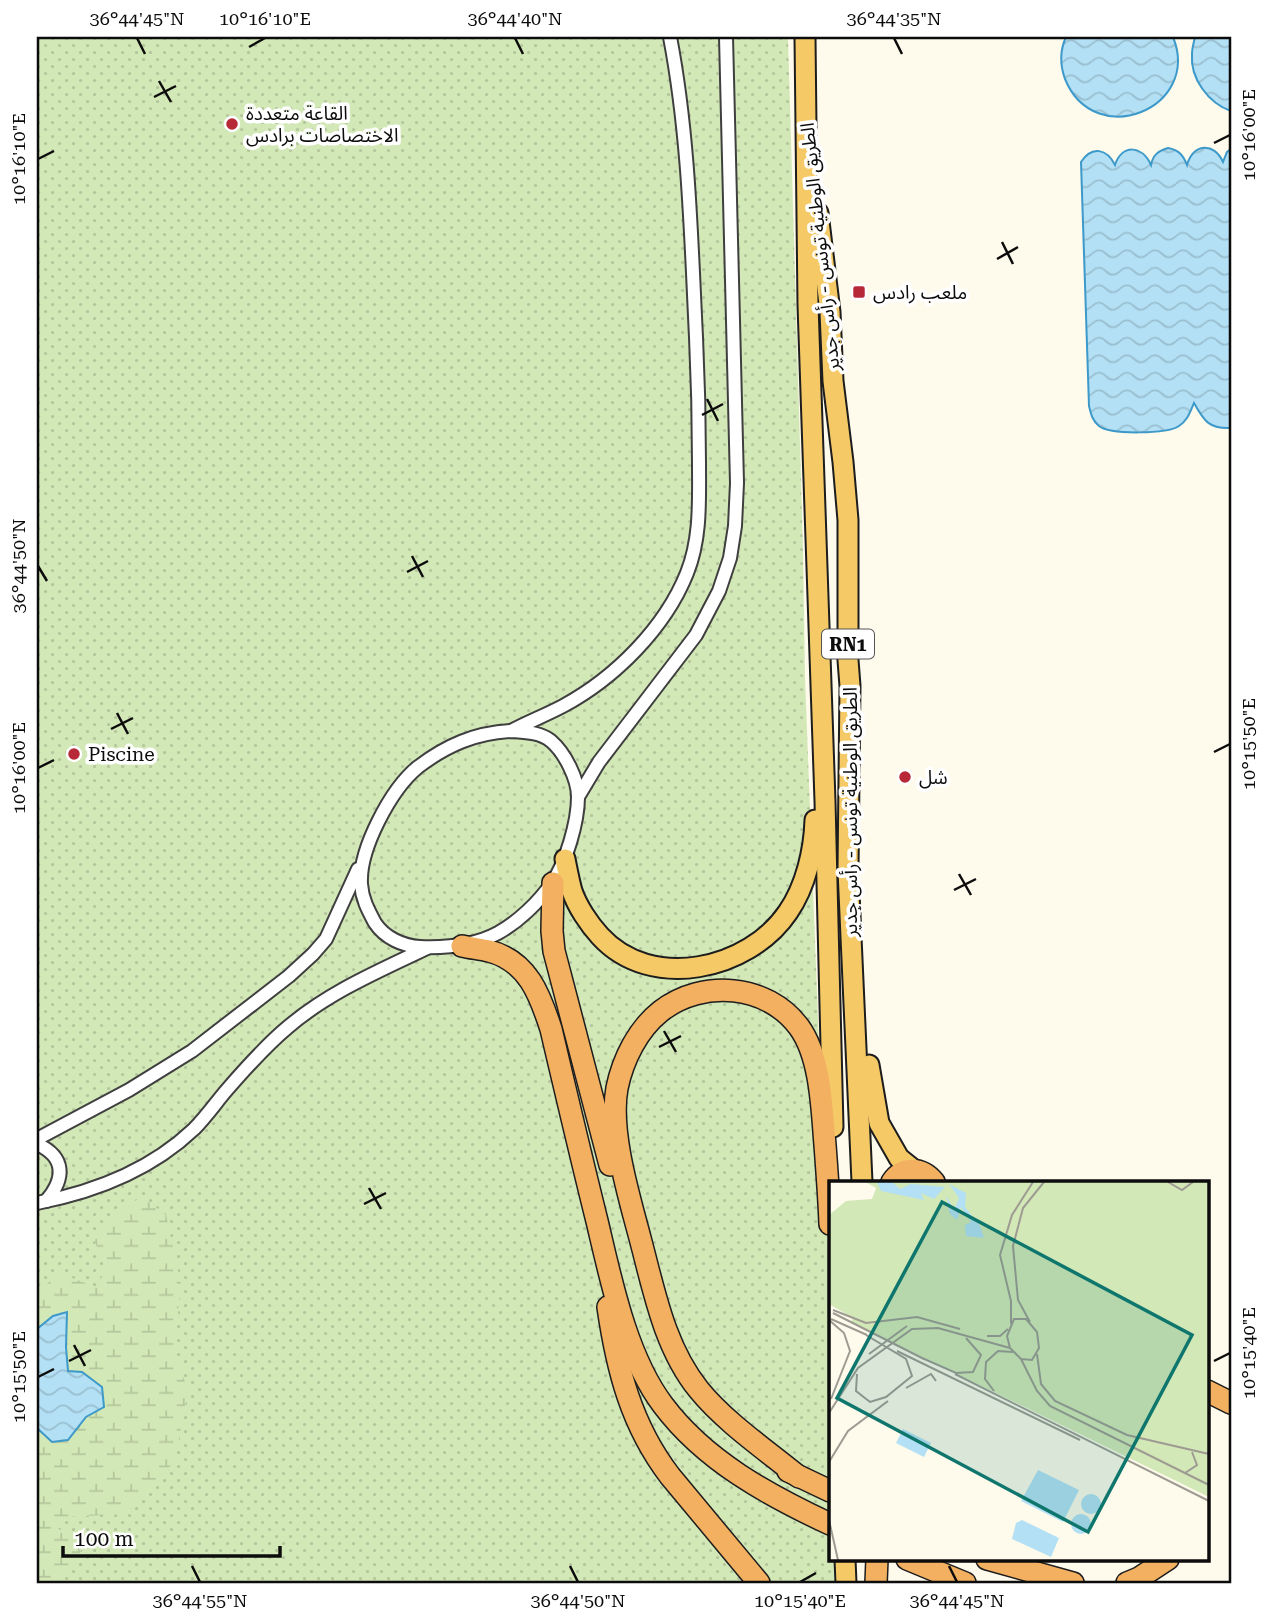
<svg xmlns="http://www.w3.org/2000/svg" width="1268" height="1620" viewBox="0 0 1268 1620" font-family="'Roboto Serif','Noto Sans Arabic',serif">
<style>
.grass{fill:url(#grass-dots)}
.wetland{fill:url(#wetland-marsh)}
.water{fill:url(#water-waves);stroke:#3c99c9;stroke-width:2}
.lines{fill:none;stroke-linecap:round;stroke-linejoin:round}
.minor-casing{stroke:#3f3f3f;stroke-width:16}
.primary-casing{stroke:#1d1d1d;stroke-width:23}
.trunk-casing{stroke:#1d1d1d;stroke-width:24}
.minor{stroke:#fff;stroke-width:12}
.primary{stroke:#f5ca66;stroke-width:19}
.trunk{stroke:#f2b060;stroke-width:21}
.ticks{fill:none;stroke:#0c0c0c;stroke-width:2.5}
.poi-dot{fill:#b82938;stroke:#fff;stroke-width:2.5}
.labels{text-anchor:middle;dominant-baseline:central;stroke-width:7;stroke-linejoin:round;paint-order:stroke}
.shield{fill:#fff;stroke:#555;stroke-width:2}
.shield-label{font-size:18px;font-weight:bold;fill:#0c0c0c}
.poi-label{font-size:19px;fill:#0c0c0c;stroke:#fff;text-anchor:start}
.street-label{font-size:19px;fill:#0c0c0c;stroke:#fff}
.inset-road{fill:none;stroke:#9d9b92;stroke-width:2}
.view{fill:#0f766e;fill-opacity:0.15;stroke:#0f766e;stroke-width:3.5}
.inset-edge{fill:none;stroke:#0c0c0c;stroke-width:3.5}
.neatline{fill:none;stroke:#0c0c0c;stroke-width:2.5}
.ticks-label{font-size:18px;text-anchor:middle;fill:#0c0c0c}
</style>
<defs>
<pattern id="grass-dots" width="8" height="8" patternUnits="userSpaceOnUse" patternTransform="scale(1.75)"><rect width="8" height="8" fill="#d3e8b7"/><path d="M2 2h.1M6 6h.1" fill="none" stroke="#b4c69c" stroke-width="1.8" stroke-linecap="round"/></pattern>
<pattern id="wetland-marsh" width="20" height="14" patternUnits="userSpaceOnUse" patternTransform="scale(1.75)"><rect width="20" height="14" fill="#d3e8b7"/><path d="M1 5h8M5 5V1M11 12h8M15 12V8" fill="none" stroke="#b4c69c"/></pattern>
<pattern id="water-waves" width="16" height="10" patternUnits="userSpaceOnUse" patternTransform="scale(1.75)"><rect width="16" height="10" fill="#b3e0f4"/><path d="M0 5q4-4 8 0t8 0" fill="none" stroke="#99bfd0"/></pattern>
</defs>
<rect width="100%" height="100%" fill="#fefaec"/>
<path class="grass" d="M37 37H788L803 548 805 678 819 1046 830 1303V1559H839V1583H37Z"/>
<path class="wetland" d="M141 1196 166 1215 181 1284 174 1353 188 1390 175 1461 126 1514 62 1517 56 1528 68 1533 89 1537 62 1583H37V1292L60 1273 95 1287 106 1271 93 1237Z"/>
<g class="water">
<path d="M1066 37H1173C1202 108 1095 152 1065 79 1060 65 1060 50 1066 37Z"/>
<path d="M1195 37H1231V111C1208 103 1190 78 1192 54 1192 48 1194 42 1195 37Z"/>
<path d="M1168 148C1179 150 1183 155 1187 165 1193 143 1214 142 1223 162L1227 152 1231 149V428C1209 429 1204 421 1194 403 1190 412 1188 420 1179 426 1167 434 1110 435 1099 426 1092 420 1091 414 1089 406L1081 162C1092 145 1107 149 1115 165 1122 144 1142 145 1151 165 1153 155 1158 151 1168 148Z"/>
<path d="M67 1312 66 1347 68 1371 82 1372 102 1387 104 1407 86 1417 68 1440 52 1442 37 1428V1329L53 1316Z"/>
</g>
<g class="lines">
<g class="minor-casing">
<g id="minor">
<path d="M511 731C528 722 546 715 563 706 615 678 665 628 687 573 701 538 699 501 699 463 699 421 698 379 696 337 691 237 689 136 670 37"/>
<path d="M511 731C524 732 540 732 551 741 565 753 578 779 578 797 578 822 566 863 552 883 539 902 518 922 498 933 474 946 447 948 420 947 403 946 385 938 375 923 368 910 362 899 361 884 359 849 391 789 418 767 447 745 475 733 511 731Z"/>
<path d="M578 797 599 762 696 635 719 591 730 558 735 526 737 483 726 37"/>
<path d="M37 1139 129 1090 192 1051 289 976 313 954 326 939 358 869"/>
<path d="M37 1144C66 1157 65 1179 46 1201"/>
<path d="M37 1203C94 1192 151 1170 194 1129 205 1118 215 1104 225 1092 244 1070 265 1046 288 1027 329 992 379 971 427 948"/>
</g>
</g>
<g class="primary-casing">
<g id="primary">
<path d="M805 37 808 305 825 801 833 1127"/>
<path d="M818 213 830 312 833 381 843 462 848 520V660L850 686 848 870 862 1182"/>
<path d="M565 859C567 869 569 880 572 891 577 906 589 924 600 936 651 992 749 970 788 912 806 886 814 850 815 820"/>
<path d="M869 1065 879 1123 899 1158 914 1170"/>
<path d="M845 1559 846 1583"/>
</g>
</g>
<g class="trunk-casing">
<g id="trunk">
<path d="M553 883 552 931 554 951 610 1165"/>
<path d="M462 946C471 948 480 949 489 951 528 961 540 995 551 1029 566 1093 581 1157 597 1221 611 1280 626 1356 663 1405 705 1461 768 1495 830 1524"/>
<path d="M892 1182C903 1166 922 1167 934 1182"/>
<path d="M608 1307C617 1369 631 1425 670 1476L759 1583"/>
<path d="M1207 1391 1231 1403"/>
<path d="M788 1471 830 1491"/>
<path d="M799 1477C766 1450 725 1422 699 1390 664 1347 654 1290 640 1238 629 1196 609 1131 617 1088 623 1059 638 1029 661 1011 703 979 767 984 799 1027 821 1057 822 1109 825 1145 827 1171 829 1198 830 1224"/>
<path d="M907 1559 965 1583"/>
<path d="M987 1559 1073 1583"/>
<path d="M876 1583 877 1559"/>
<path d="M1127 1583 1139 1578 1168 1559"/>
</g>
</g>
<use href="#minor" class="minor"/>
<use href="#primary" class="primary"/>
<use href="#trunk" class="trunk"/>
</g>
<path class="ticks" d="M137 38 145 54M515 38 523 54M894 38 902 54M249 47 265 38M159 81 171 102M154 97 176 86M1214 143 1230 135M38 159 54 151M1002 242 1013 264M997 259 1018 247M707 399 718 421M702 415 723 404M412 556 423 577M38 566 47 581M407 572 428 561M117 713 128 734M111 729 133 718M1214 752 1230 744M38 768 54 760M959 874 971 895M954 890 976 879M664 1031 676 1052M659 1047 681 1036M369 1188 381 1209M364 1204 386 1193M74 1345 85 1366M69 1361 91 1350M1214 1361 1230 1353M38 1377 54 1369M192 1566 200 1582M570 1566 578 1582M949 1566 957 1582M800 1582 816 1573"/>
<g class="poi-dot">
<circle cx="232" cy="124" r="7"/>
<rect x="852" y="285" width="14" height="14" rx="3.5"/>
<circle cx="74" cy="754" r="7"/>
<circle cx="905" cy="777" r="7"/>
</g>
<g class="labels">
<rect class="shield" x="822" y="629.5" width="52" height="29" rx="5"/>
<g class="shield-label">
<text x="848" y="644">RN1</text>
</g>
<g class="poi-label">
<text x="246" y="113">القاعة متعددة<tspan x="246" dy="22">الاختصاصات برادس</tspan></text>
<text x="873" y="292">ملعب رادس</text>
<text x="88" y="754">Piscine</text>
<text x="919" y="777">شل</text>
</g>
<g class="street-label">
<text transform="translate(820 247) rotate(-96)">الطريق الوطنية تونس - رأس جدير</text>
<text transform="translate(850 812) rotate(-90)">الطريق الوطنية تونس - رأس جدير</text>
</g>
</g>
<g transform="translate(829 1181)">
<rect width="380" height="380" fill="#fefaec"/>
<path d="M37 1H380V316L22 141 24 137 0 123V34L17 20 43 18 48 5Z" fill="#d3e8b7"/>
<path d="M37 1H138L144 28 159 47 161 59 156 64 164 67 167 78 150 77 123 61 119 50 123 39 118 42 108 30 109 40 105 45 90 27 95 19 52 10Z" fill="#d3e8b7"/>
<path d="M48 1H63L71 8 82 3 116 6 105 18 92 12 95 19 52 10ZM120 3 137 12 136 26 151 45 155 57 137 55 136 44 142 41 132 26 128 39 121 33 117 14 125 29 130 17ZM74 248 102 262 95 276 67 262ZM209 289 250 309 234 341 192 320ZM252 323a10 10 0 1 1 20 0a10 10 0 1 1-20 0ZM242 343a10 10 0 1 1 20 0a10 10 0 1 1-20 0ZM193 339 230 357 222 376 183 358 187 342Z" fill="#b3e0f4"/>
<path class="inset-road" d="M339 1 353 9 364 1M4 129 37 142 88 136 131 148M4 132 95 178M2 138 38 154M185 138H197L208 151 210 167 203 179 192 178 181 167 178 155ZM0 139 15 152 21 170 2 218M201 141 189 119 184 65 194 27 215 1M182 143V120L171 74 183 34 204 1M158 155H171L179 148M68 170 251 259M40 173 78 145M208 173 212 203 226 220 298 254 380 273M93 177 127 192 144 191 152 174 137 157M192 178 208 210 221 225 380 304M28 193 27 210 41 221 57 216 83 195 77 178 37 154M126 193 380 320M77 207 102 193 107 200M165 210 156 198 157 181 169 170 184 171M0 232 29 187 83 148 109 147 181 167M0 281 19 250 59 220M356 292 368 284 363 271M0 339 9 379"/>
<path class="view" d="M113 21 363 154 259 351 8 217Z"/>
<rect width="380" height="380" class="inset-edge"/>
</g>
<rect width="1268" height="1620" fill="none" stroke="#ffffff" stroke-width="77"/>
<path d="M63 1546v10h217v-10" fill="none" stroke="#0c0c0c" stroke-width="3.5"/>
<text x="74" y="1546" font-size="21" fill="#0c0c0c" stroke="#ffffff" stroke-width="5" paint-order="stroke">100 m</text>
<rect x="38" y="38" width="1192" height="1544" class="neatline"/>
<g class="ticks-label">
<text x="137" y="25">36°44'45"N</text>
<text x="265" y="25">10°16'10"E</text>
<text x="515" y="25">36°44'40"N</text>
<text x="894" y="25">36°44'35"N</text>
<text transform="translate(1249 135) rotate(-90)" y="6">10°16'00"E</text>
<text transform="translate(19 159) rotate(-90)" y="6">10°16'10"E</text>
<text transform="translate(19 566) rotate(-90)" y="6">36°44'50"N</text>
<text transform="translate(1249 744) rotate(-90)" y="6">10°15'50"E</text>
<text transform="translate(19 768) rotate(-90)" y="6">10°16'00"E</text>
<text transform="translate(1249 1353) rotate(-90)" y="6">10°15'40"E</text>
<text transform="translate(19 1377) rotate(-90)" y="6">10°15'50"E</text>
<text x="200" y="1607">36°44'55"N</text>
<text x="578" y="1607">36°44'50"N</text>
<text x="800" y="1607">10°15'40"E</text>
<text x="957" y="1607">36°44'45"N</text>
</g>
</svg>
